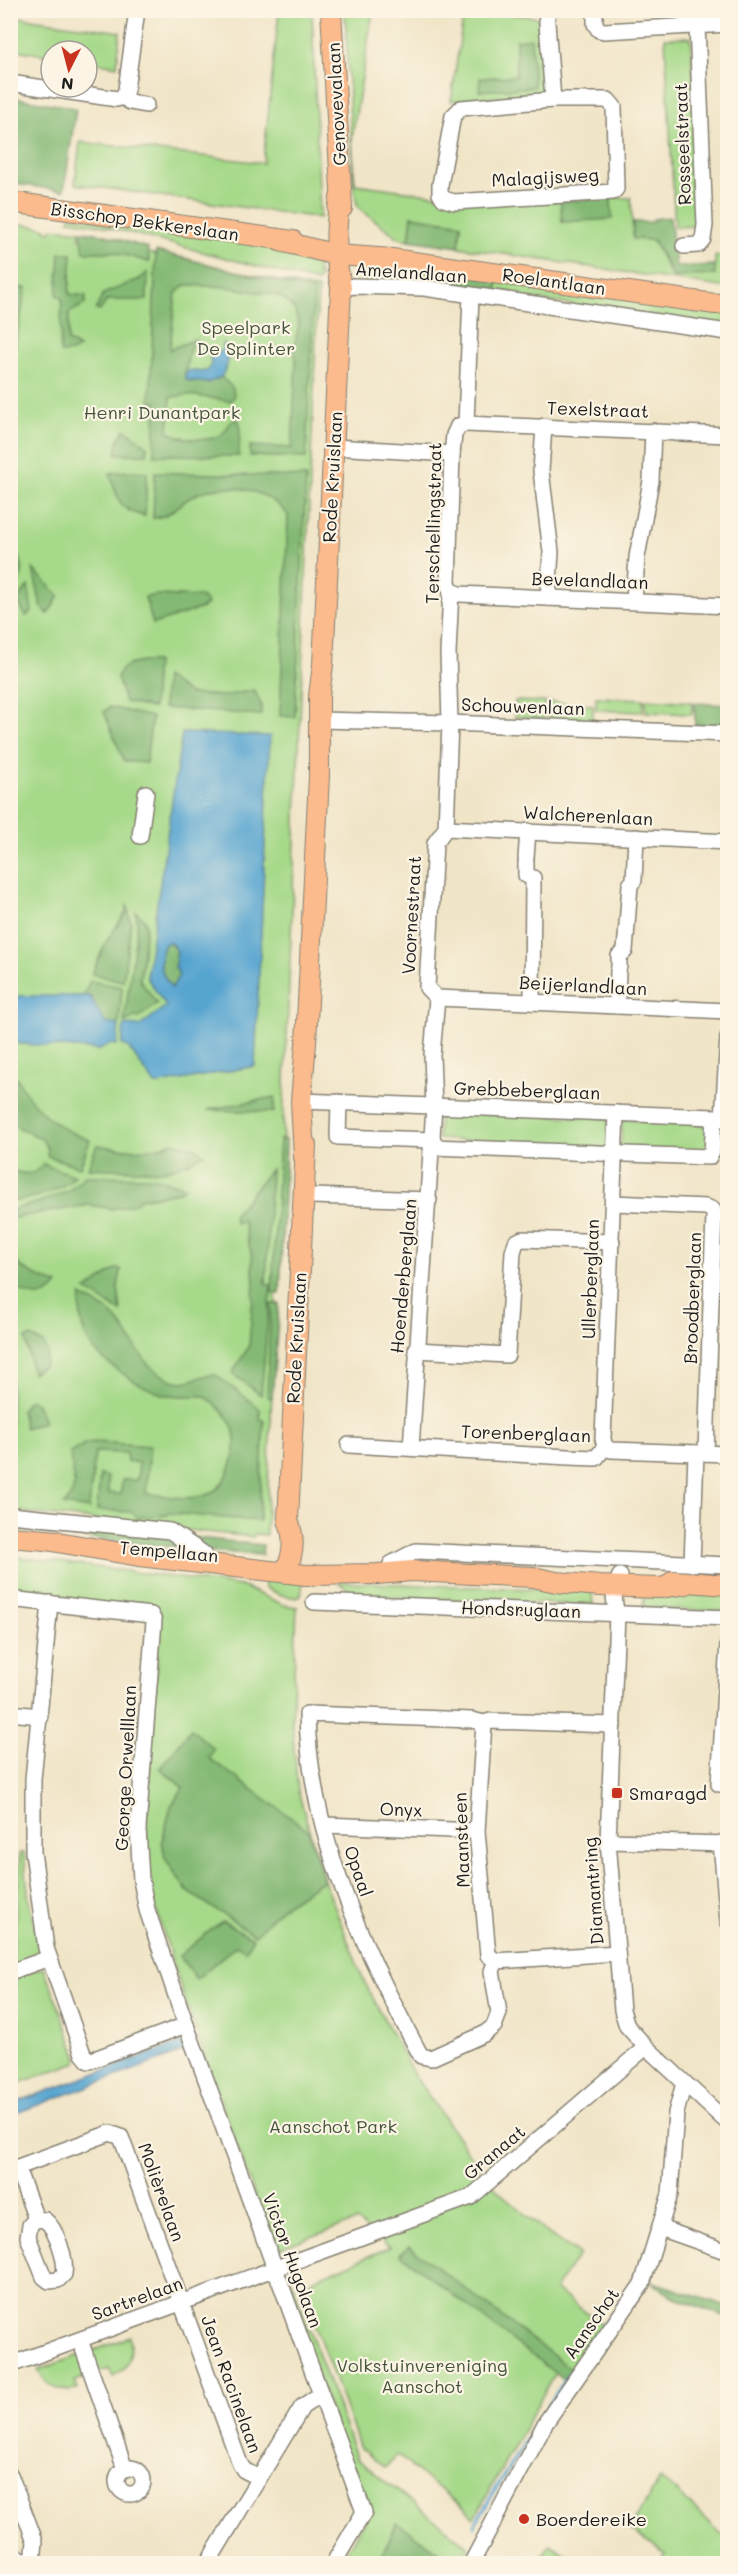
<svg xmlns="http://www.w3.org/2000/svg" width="738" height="2574" viewBox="0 0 738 2574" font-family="Mali,sans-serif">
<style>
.green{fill:#a6d989;stroke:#617a52;stroke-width:1.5}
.forest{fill:#84b975;stroke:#506a48;stroke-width:1.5}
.water{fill:#57a4d0;stroke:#3a6076;stroke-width:1.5;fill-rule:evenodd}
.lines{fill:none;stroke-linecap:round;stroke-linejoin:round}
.stream{stroke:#57a4d0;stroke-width:3}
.minor-casing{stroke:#868072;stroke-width:18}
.major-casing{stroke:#868072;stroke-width:22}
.minor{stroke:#fff;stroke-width:15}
.major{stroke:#fbbb8d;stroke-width:20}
.poi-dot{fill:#c8321e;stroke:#fcf5e5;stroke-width:2}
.labels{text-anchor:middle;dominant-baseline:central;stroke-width:4.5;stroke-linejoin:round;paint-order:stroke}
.street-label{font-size:18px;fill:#1c1c1c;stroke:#fcf5e5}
.park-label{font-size:18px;fill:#45553d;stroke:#fcf5e5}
.poi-label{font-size:18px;fill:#1c1c1c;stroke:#fcf5e5;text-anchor:start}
</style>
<rect width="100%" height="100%" fill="#fcf5e5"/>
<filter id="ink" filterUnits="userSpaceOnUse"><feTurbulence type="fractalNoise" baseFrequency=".0167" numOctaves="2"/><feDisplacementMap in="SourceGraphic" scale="12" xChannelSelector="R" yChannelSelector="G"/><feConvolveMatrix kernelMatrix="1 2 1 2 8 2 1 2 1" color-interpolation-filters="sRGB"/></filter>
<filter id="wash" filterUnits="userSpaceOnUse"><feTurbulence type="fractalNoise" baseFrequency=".008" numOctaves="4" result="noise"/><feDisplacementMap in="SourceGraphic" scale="24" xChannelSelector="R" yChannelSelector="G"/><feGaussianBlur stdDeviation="1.35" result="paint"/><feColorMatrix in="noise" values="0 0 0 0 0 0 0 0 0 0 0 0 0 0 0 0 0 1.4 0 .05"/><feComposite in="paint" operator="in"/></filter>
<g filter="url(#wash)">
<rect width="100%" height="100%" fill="#f1e5c8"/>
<g class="green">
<path d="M279 11H312L320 218 75 184 80 142 263 163Z"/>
<path d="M345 11H373L352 139 355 184 436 195 561 201 562 222 611 198H631L633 239 653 240 671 276 715 275V256H727V288L459 247 461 224 412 216 409 240 399 238 361 210 357 205 353 184Z"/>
<path d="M464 11H486L541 18 547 94 451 101Z"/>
<path d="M10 16 120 32 117 66 87 61V51H51V56L11 49Z"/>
<path d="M691 37 701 226 675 227 665 38Z"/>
<path d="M70 216 253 243 319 256 317 274H320V279L317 282 100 225 69 220Z"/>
<path d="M15 223 46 228 45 231 51 232 53 228 81 231 79 238 318 289 266 1535 255 1534 253 1537 11 1511 10 225 15 226Z"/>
<path d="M368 263 462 273 460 288 364 281Z"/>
<path d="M498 279 727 313V327L496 294Z"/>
<path d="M596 697 644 699 643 712 596 710Z"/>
<path d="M646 699 692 702V714L646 712Z"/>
<path d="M515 701 545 702 544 719 515 717Z"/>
<path d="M548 702 593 705V720L547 718Z"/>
<path d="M439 1112 608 1118 607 1148 438 1139Z"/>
<path d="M622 1119 708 1125 709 1152 621 1148Z"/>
<path d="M11 1556 241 1586 284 1605 297 1607 292 1724 298 1791 324 1880 363 1979 414 2075 482 2172 495 2188 544 2231 579 2254 555 2289 605 2327 564 2380 555 2373 475 2517 397 2455 385 2468 360 2448 300 2285 390 2247 356 2221 274 2250 184 1998 143 1868 160 1612 11 1596Z"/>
<path d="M265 1574 304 1577 301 1595 297 1598 281 1595 265 1588Z"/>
<path d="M338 1582 592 1591 593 1608H587L585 1605 369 1596 366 1599 358 1597Z"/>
<path d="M645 1591 727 1594V1611L643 1608Z"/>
<path d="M20 1853H24L29 1901 41 1956 12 1967Z"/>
<path d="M44 1968 78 2058 77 2062 11 2086 10 2027 15 1980 17 1976Z"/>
<path d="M291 2279 357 2459 469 2547 461 2563H455L397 2523 378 2563H338L367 2518 284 2280Z"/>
<path d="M130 2337C133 2355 129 2367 113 2377L109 2369 96 2373 88 2352Z"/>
<path d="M80 2355 88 2376 75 2381 78 2390C59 2393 47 2387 38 2370Z"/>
<path d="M660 2479 676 2491 727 2540V2563H658L665 2554 629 2529Z"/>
<path d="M550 2544 579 2563H538Z"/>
</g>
<g class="forest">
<path d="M531 38 534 87 479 91 480 78 516 76V40Z"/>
<path d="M11 97 76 108 64 191 11 183Z"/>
<path d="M611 198 612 219 562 222 561 201Z"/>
<path d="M412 216 461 224 459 247 409 240Z"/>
<path d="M670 217 676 267 715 265V275L674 277 653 240 633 239V222H653V219Z"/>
<path d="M81 231 102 234 148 248 149 262 114 252H84Z"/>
<path d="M156 251 314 291 306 458 250 456V446L292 448 296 362 294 347 299 325 295 310 284 299 275 295 227 287 186 285 176 293 170 349 196 339 190 348 185 374 190 381C202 379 209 384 221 377L233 388 234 397 230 401 189 395 171 397 168 431C177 439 208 442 219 436 225 433 228 426 231 421L238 419 240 424 239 456 154 455 156 402 150 401Z"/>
<path d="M60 253 72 254 69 294 86 296 85 304 69 313 68 341 79 348 71 352 60 353 62 299 57 295Z"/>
<path d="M148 272 147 300H107L100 311 96 310 103 294 140 279Z"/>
<path d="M462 273 498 279 496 294 460 288Z"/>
<path d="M15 287 26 288 11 368V297H13Z"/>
<path d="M125 429 147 446V454H116L119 438Z"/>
<path d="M132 471 147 472 145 516C118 511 117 497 110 473Z"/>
<path d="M155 472 306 477 295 717 280 716 288 515C267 489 224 479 193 496 179 503 170 518 153 518Z"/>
<path d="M11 550C30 563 22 579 11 595Z"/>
<path d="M33 569 59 596 48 614 41 606Z"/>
<path d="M28 586 32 611 26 616 17 600Z"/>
<path d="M157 595 200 597 205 600 207 604 202 608 153 624 145 597Z"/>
<path d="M142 662H156L153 708 125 702 117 677C122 665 130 664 142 662Z"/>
<path d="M165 677 190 694 225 696 254 690 261 704V715L163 708Z"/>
<path d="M695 703 727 705V726L695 725Z"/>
<path d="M109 707 152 717 146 763 124 761 104 712Z"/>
<path d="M127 905 131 923 123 981 92 974 107 940 126 913Z"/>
<path d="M136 912 145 920 146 926 140 980 157 1003 138 1018 137 1016 124 1022 137 927Z"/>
<path d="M170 942 177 952 175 966 179 975 172 988C160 974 157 961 165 944Z"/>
<path d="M90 981 122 987 119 1025 105 1023 90 997 83 996Z"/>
<path d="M17 1078C33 1110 57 1129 90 1140L80 1167 47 1156 48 1149 41 1138 11 1124V1081Z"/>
<path d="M275 1097 274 1112 207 1110Z"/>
<path d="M280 1139 286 1140 280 1294 272 1293V1291Z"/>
<path d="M173 1142 194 1147 204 1154 187 1163 164 1171 88 1168 97 1145C123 1149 148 1154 173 1142Z"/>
<path d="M43 1164 75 1176C59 1193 34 1198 11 1202V1170C23 1174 36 1177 43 1164Z"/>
<path d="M271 1169 266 1284 271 1285 261 1395 232 1373 249 1347 254 1283 252 1257 243 1221 235 1223 233 1216Z"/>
<path d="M85 1176 152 1177 186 1187 178 1192 140 1199 134 1204 112 1209 89 1205 11 1218V1210L40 1202 68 1191Z"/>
<path d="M11 1254C20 1272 40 1277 58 1285 40 1303 31 1296 11 1286Z"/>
<path d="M116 1269H121L118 1287 121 1312 86 1290Z"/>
<path d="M81 1296C90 1301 101 1305 109 1312 134 1332 138 1370 176 1381 190 1385 203 1372 216 1375L260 1409V1418L264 1421 259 1521 168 1513V1515L138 1518 131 1512 97 1510 100 1475 108 1477V1493L121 1494 122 1480H137L139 1463 127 1461 126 1453 95 1452 89 1509 63 1505C81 1490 72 1473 70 1453L86 1443 97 1442 150 1446 146 1493C164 1496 188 1501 206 1495 227 1489 239 1453 234 1432 232 1419 215 1404 205 1396 192 1396 177 1397 163 1394 141 1388 95 1359 86 1337 80 1324 79 1310 81 1296Z"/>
<path d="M271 1304H279L272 1398 267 1397Z"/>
<path d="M31 1337 43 1343 47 1352 45 1365 32 1373 26 1341V1338Z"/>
<path d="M28 1400H32L37 1404 44 1422 25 1428 21 1411Z"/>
<path d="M10 1518 167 1534 190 1549 11 1530Z"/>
<path d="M190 1537 263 1545 262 1555 205 1551Z"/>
<path d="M191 1729 214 1749 209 1758 308 1830 324 1880 281 1908 255 1935 187 1891 165 1858 162 1841 171 1806 183 1788 160 1768Z"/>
<path d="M222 1921 253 1938 245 1951 237 1945 196 1979 179 1956Z"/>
<path d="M409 2246 571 2369 564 2380 400 2254Z"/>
<path d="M650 2281 727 2306V2317L672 2297Z"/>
<path d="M397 2523 455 2563H378Z"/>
</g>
<g class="water">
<path d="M224 343C232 353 228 367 221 377L208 383 186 380 185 374 189 370C202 372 214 376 210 355L221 352Z"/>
<path d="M182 733 270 736 255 1066 155 1085 128 1047 122 1045 124 1025 140 1026 166 1006 147 978V972ZM170 942 177 951 175 966 179 975 172 988C160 974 157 961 165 944Z"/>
<path d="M11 996H90L105 1023 119 1025 117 1045 111 1044 99 1050 11 1043Z"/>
<path d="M182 2042 185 2051 11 2115V2104Z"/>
</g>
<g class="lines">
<g class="stream">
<path d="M671 2103 673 2090"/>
<path d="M619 2303 631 2286"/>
<path d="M474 2526C517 2452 562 2382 613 2312"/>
<path d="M458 2564 459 2559"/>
</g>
</g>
</g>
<g filter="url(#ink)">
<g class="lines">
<g class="minor-casing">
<g id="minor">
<path d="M546 10 553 100"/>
<path d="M595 10V24L599 30 604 31 728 24"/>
<path d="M10 83 117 99 123 97 126 90 137 10"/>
<path d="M123 97 130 102 146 105"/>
<path d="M553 100H608L614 107 616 189 613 192 454 202 444 199 440 194V185L453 116 461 108Z"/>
<path d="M684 246 698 245 703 239 705 225 697 25"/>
<path d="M341 288 354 286 424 288 728 332"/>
<path d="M466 424 728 435"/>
<path d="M544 426 541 471 551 552 548 598"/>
<path d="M334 447 452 454"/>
<path d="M451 591 459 594 728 606"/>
<path d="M634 601 637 557 651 481 653 431"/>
<path d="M317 720 450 723 728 734"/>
<path d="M446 828 728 842"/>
<path d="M140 836 146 793"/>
<path d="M526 858 528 831"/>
<path d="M526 862V875L533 878 532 1002"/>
<path d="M619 967V956L625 951 630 885 634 880 636 837"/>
<path d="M437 998 728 1011"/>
<path d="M617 1006 618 971"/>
<path d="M301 1101 714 1117 728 1120"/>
<path d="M339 1102 338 1137 433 1140"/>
<path d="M723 1118 728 1037"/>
<path d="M432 1147 709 1157 712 1152 714 1117"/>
<path d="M312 1196 429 1200"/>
<path d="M613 1203 706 1207 713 1210 714 1215 706 1453"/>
<path d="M416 1350 507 1355 513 1252 516 1242 522 1239 612 1242"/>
<path d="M349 1445 568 1457 596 1458 605 1447 611 1450 728 1454"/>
<path d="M605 1447 603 1439 616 1113"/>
<path d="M411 1448 434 1107 432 1055 437 998 427 988 435 843 446 828 450 723 448 653 451 591 448 583 452 454 454 435 458 426 466 424 471 295"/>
<path d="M10 1515 170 1531 204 1554"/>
<path d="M391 1564 416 1551 728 1565"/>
<path d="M692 1564 696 1453"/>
<path d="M620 1576C613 1589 613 1599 617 1614L608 1841 622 2010 627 2026 646 2047 728 2123"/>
<path d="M10 1599 151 1615 154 1621 138 1828 141 1880 147 1910 186 2025 364 2512 333 2564"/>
<path d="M314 1602 728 1618"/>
<path d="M50 1603 33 1779V1852L46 1948 83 2054 89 2061 186 2025"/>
<path d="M10 1713 40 1716"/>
<path d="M484 1723 472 1720 307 1714C309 1834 365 1952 421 2056L431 2058 484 2034 494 2026 499 2013 492 1971 496 1961"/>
<path d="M613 1725 490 1721 484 1723 477 1831 488 1955 496 1961 617 1953"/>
<path d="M719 1784 728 1644"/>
<path d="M324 1825 477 1831"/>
<path d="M608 1841 728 1844"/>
<path d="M721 1843 728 1921"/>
<path d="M10 1972 49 1958"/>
<path d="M17 2168 36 2219"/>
<path d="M10 2170 110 2133 121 2137 240 2464 244 2470 259 2478"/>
<path d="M36 2219 45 2220C56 2228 67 2260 64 2274L58 2280 49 2281 44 2277 28 2237 30 2225Z"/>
<path d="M660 2228 728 2252"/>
<path d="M80 2340 125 2469"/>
<path d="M10 2365 471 2197 646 2047"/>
<circle cx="130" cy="2481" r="13"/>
<path d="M10 2475 35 2541 33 2562"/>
<path d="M10 2555 37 2564"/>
<path d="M207 2564 302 2407 321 2394"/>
<path d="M471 2564 546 2422 642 2284 670 2194 676 2113 684 2083"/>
</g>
</g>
<g class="major-casing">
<g id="major">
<path d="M331 10 342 208"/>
<path d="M10 202 293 241"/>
<path d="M280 241 337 255 392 259 715 304 728 303"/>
<path d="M304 1157 301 1101 306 1043 319 776V696L323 665 341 288C335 258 335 228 340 198"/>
<path d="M10 1537 57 1541"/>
<path d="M46 1540 139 1556 306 1575 377 1574 412 1571 533 1577 556 1582 600 1586 659 1588 686 1584"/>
<path d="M284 1572C295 1555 295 1538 288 1520L306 1145"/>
<path d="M673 1581 728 1585"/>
</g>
</g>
<use href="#minor" class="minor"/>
<use href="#major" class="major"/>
</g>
</g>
<g class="poi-dot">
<rect x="611" y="1787" width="12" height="12" rx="3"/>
<circle cx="524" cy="2519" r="6"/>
</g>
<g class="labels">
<g class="street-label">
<text transform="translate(336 104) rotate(-93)">Genovevalaan</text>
<text transform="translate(682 144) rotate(-92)">Rosseelstraat</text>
<text transform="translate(545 177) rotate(-3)">Malagijsweg</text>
<text transform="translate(145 221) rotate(8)">Bisschop Bekkerslaan</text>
<text transform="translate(411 272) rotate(4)">Amelandlaan</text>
<text transform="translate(554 281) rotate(8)">Roelantlaan</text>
<text transform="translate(598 409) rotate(2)">Texelstraat</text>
<text transform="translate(332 477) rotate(-87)">Rode Kruislaan</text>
<text transform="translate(433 523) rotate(-89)">Terschellingstraat</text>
<text transform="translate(590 580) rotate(2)">Bevelandlaan</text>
<text transform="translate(523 706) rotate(2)">Schouwenlaan</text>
<text transform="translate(588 815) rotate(3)">Walcherenlaan</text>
<text transform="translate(411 915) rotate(-87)">Voornestraat</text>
<text transform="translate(583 985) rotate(3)">Beijerlandlaan</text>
<text transform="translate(527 1090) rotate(2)">Grebbeberglaan</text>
<text transform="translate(403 1276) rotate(-85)">Hoenderberglaan</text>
<text transform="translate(590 1279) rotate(-88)">Ullerberglaan</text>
<text transform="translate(692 1298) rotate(-88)">Broodberglaan</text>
<text transform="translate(296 1338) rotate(-87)">Rode Kruislaan</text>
<text transform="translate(526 1433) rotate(2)">Torenberglaan</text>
<text transform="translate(169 1551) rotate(5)">Tempellaan</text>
<text transform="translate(521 1609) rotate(2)">Hondsruglaan</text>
<text transform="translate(125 1768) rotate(-87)">George Orwelllaan</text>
<text transform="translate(401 1809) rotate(2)">Onyx</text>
<text transform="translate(461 1840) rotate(-92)">Maansteen</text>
<text transform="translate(359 1871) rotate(71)">Opaal</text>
<text transform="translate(593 1891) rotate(-94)">Diamantring</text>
<text transform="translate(494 2152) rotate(-40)">Granaat</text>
<text transform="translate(162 2192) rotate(70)">Molièrelaan</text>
<text transform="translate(293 2260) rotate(70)">Victor Hugolaan</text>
<text transform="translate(137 2298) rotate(-20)">Sartrelaan</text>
<text transform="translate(591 2323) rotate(-55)">Aanschot</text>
<text transform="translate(232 2384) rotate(70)">Jean Racinelaan</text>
</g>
<g class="park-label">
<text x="246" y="327">Speelpark<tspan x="246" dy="21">De Splinter</tspan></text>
<text x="162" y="412">Henri Dunantpark</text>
<text x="333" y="2126">Aanschot Park</text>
<text x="422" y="2365">Volkstuinvereniging<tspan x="422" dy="21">Aanschot</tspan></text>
</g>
<g class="poi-label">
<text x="629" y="1793">Smaragd</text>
<text x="536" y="2519">Boerdereike</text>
</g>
</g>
<rect width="738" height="2574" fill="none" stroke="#fcf5e5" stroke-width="36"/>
<g transform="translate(69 69) rotate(186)"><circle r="28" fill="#fcf5e5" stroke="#a29e95" stroke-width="1.5"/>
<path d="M0-4.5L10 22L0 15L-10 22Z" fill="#c8321e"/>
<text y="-9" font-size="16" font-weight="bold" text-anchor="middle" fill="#1c1c1c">N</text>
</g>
</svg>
